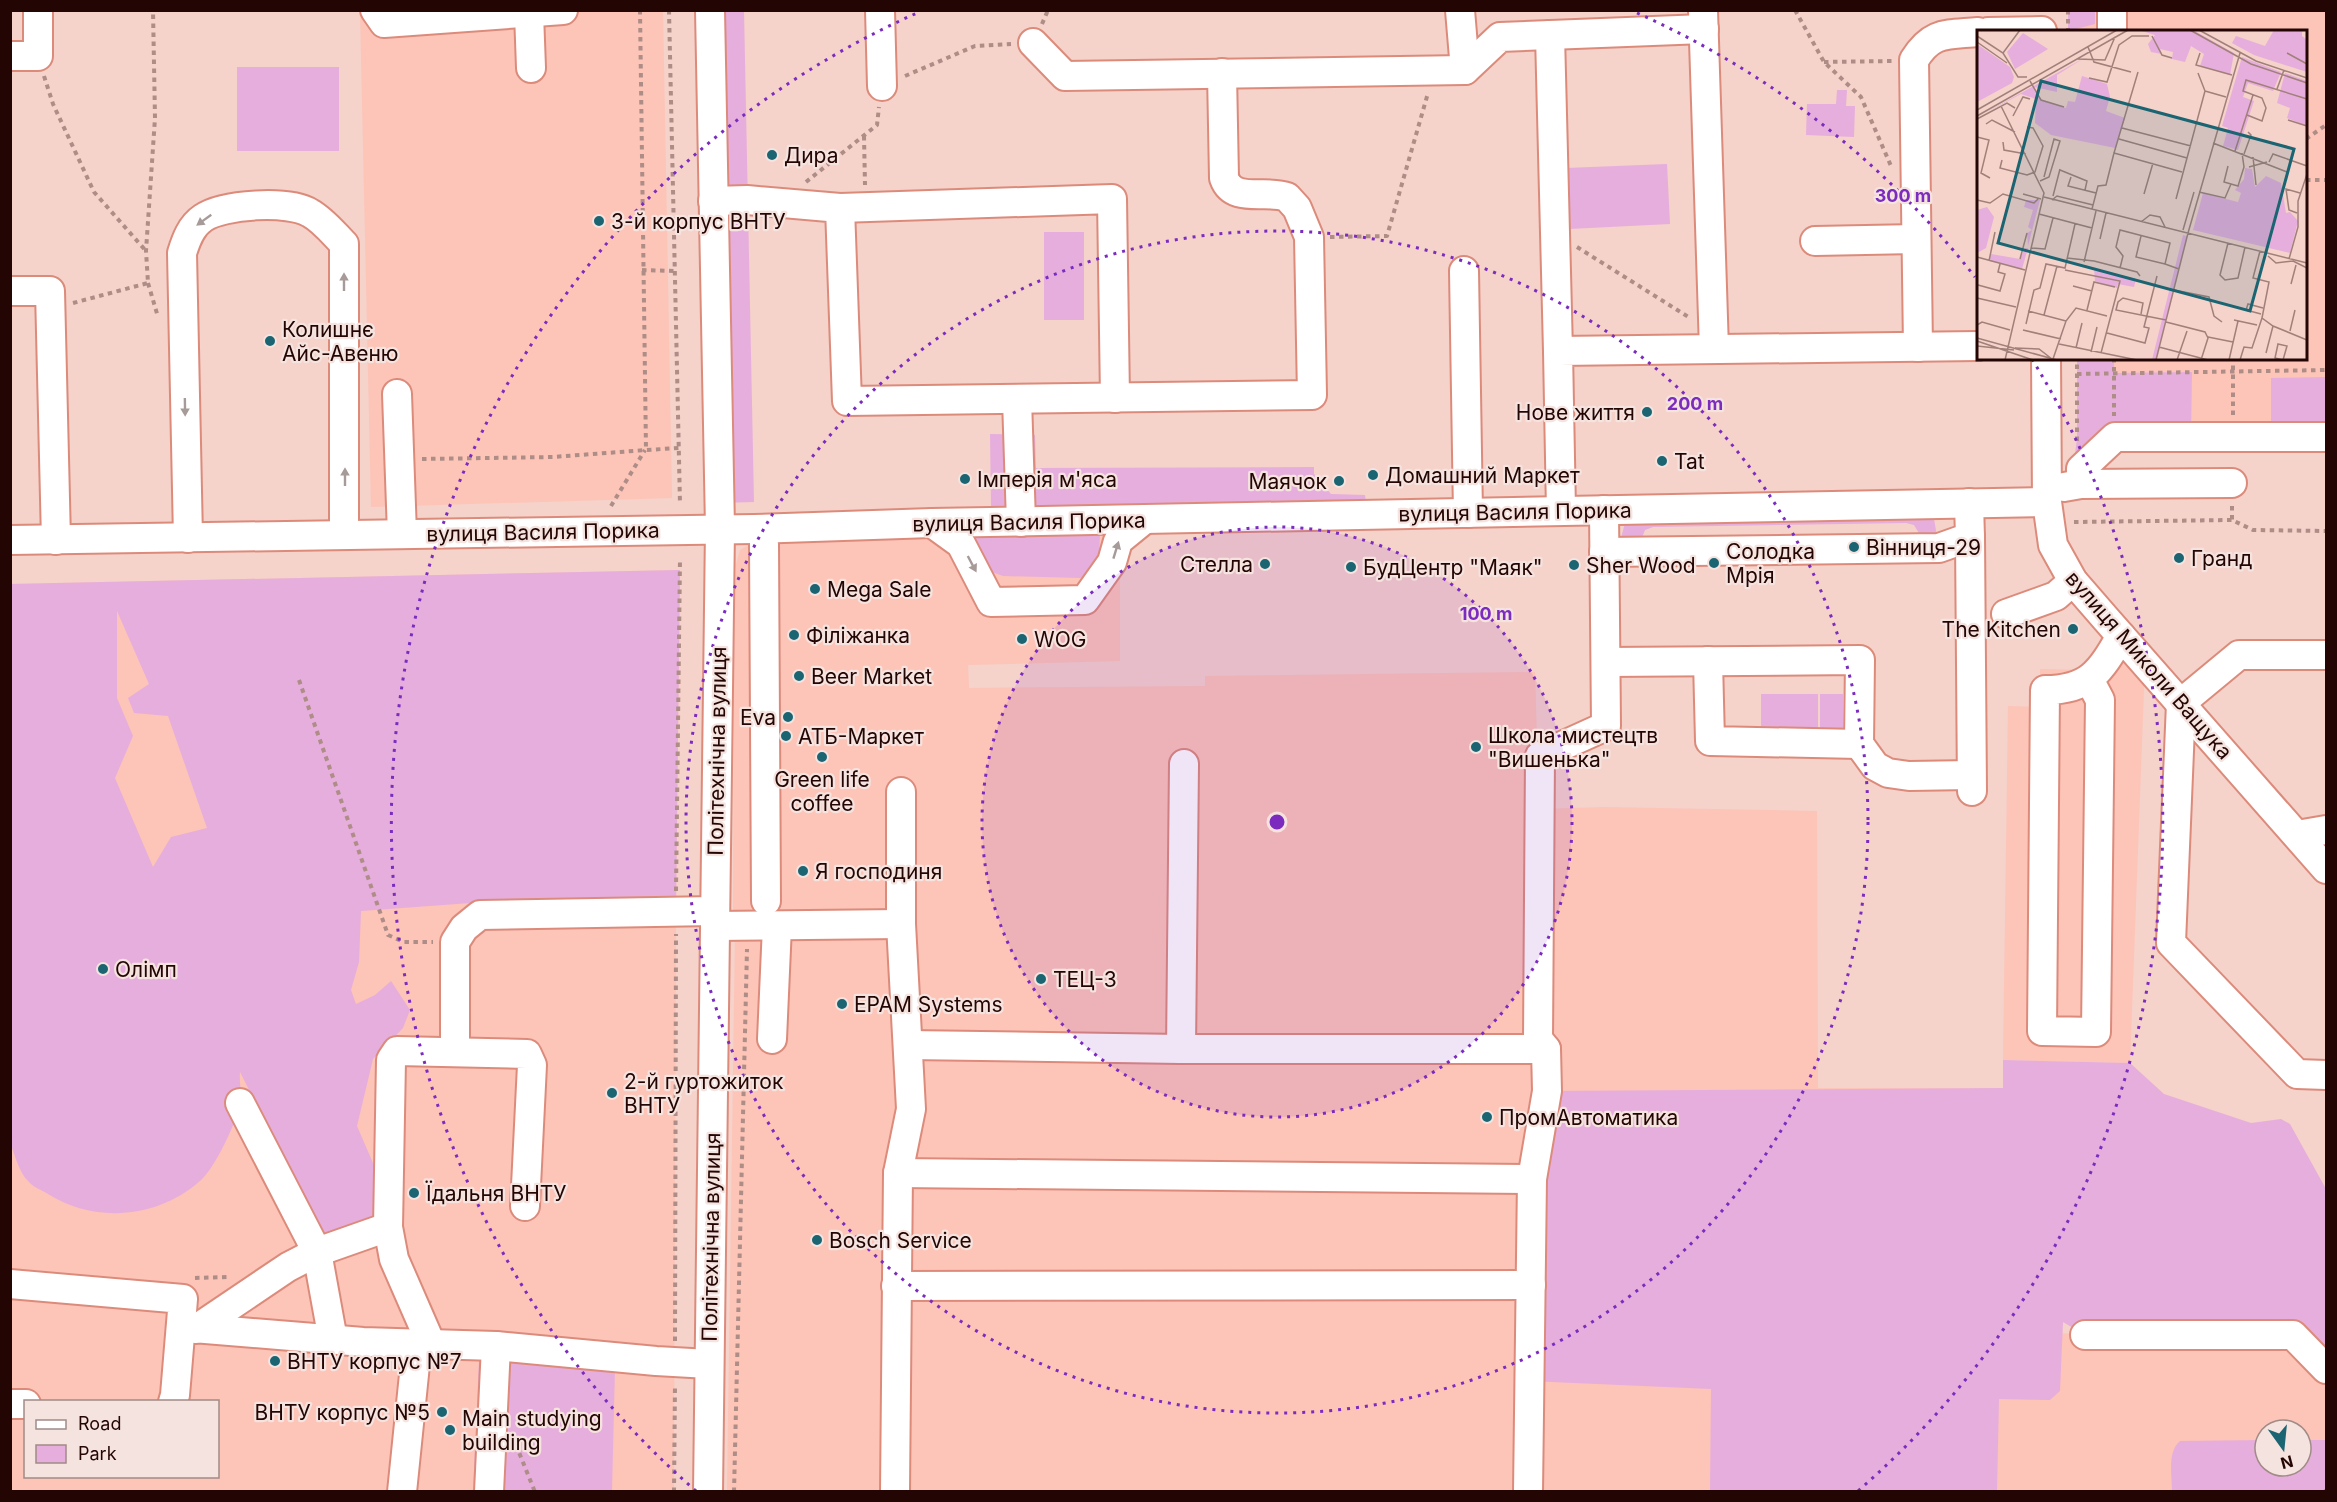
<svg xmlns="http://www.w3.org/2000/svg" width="2337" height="1502" viewBox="0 0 2337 1502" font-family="Inter,sans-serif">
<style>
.built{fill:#fdc4b8;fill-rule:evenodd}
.green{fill:#e6aedc;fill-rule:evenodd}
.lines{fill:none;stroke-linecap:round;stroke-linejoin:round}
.minor-casing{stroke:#dc8b7b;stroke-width:32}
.path{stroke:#ae8d87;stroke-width:4;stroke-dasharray:4.5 4.5;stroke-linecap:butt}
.minor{stroke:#fff;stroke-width:28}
.oneway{fill:#a79b9a}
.ring{fill:none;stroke:#7b2cbf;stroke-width:3;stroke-dasharray:3 6}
.poi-dot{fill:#1b6472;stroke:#f5e3df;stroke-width:2}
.labels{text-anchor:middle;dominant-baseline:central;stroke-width:4.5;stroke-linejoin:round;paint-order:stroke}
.poi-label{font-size:21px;fill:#230603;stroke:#f5e3df;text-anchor:start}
.street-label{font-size:21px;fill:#230603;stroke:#f5e3df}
.inset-road{fill:none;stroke:#a1807a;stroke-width:1.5}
.view{fill:#1b6472;fill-opacity:0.15;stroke:#1b6472;stroke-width:3}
.inset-edge{fill:none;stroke:#230603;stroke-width:3}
.centre{fill:#7b2cbf;stroke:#f5e3df;stroke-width:3}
.ring-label{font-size:18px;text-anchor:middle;font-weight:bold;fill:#7b2cbf;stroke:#f5e3df;stroke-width:4.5;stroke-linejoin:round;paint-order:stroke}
</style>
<rect width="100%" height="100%" fill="#f5d2ca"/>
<g class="built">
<path d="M360 11H663L672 498 371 507Z"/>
<path d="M2068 11H2326V437L2077 438V359L2306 358V32L2068 31Z"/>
<path d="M1112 532 1120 563V661L968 665 969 688 1205 686V676L1535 672 1539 809 1605 807 1817 811 1818 1088H2003L2000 1333 2293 1335 2326 1369V1490L727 1492 735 934 733 918 734 622 736 564 740 550 759 539ZM2265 1430H2301V1466H2265Z"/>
<path d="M680 570 676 910 674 1491H11L10 584ZM26 1402H218V1476H26Z"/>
<path d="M2106 619 2145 662 2130 1063 2003 1060 2008 706 2040 707V669L2091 670Z"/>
</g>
<g class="green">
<path d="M710 11H744L754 502 719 503Z"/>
<path d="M2068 11H2095V24L2068 31Z"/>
<rect x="237" y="67" width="102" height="84"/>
<path d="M1837 90H1847L1846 106H1855L1854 137 1806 135 1807 104H1836Z"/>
<path d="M1667 164 1670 224 1569 229 1566 168Z"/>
<rect x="1044" y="232" width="40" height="88"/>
<path d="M2077 359H2114V373L2192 372 2191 437H2115L2073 471 2077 438Z"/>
<path d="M2326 377V421L2271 422V378Z"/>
<path d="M990 434 1035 435 1036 468 1314 467V474L1331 494 1365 495 1366 504 991 506Z"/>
<path d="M1933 513 1939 548H1928L1914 525 1906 523 1653 527 1645 530 1637 551 1617 552 1627 516Z"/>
<path d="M976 532H1100L1099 560 1093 574 1080 578 1003 576 992 572 975 540Z"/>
<path d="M680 570 676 910 484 902 361 911 359 962 351 990 356 1004 375 995 391 981 410 1010 403 1028 373 1059 357 1126 376 1170 373 1223 324 1239 240 1072C239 1082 242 1094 240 1104 236 1123 215 1168 200 1181 158 1218 96 1224 48 1194 42 1190 33 1187 29 1182 20 1174 15 1156 11 1145L10 584ZM117 611 149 684 128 698 134 713 168 716 207 828 171 837 153 867 115 778 133 736 117 698Z"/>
<rect x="1761" y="694" width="57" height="36"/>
<rect x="1820" y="694" width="23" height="36"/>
<path d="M2003 1060 2130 1063 2164 1094 2251 1123 2281 1119 2290 1124 2326 1189V1369L2293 1335H2085L2063 1322 2060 1391 2050 1400 1999 1399 1997 1491H1710L1711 1389 1529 1381 1547 1091 2003 1088Z"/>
<path d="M479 1361 615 1367 612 1491 473 1492Z"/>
<path d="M2265 1440V1466H2301V1440H2326V1491H2172C2172 1475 2167 1452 2180 1441Z"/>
</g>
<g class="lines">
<g class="minor-casing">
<g id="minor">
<path d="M375 10 384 23 563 10"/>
<path d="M880 10 882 86"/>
<path d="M1460 10 1465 70"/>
<path d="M1703 10 1714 349"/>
<path d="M529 13 531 68"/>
<path d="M1988 32 2042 31"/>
<path d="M2112 32V10"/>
<path d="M1550 35 1558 351"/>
<path d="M1033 43 1065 76 1465 70 1500 37 1704 29"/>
<path d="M10 56H38V10"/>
<path d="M713 201 747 200 840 208 847 401 1312 395 1309 237 1297 208 1287 197C1266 189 1233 204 1224 178L1222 73"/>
<path d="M840 208 1112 199 1115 398"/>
<path d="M1815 241 1916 239"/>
<path d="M1464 271 1468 513"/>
<path d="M10 291H50L56 540"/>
<path d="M1918 347 1914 60C1932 31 1946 35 1978 32"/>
<path d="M2046 358 2047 502 2053 545 2073 581 2106 619 2326 869"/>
<path d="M397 394 402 534"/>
<path d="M1017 399 1021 522"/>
<path d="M2081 484V469L2115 437H2326"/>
<path d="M2064 487 2081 484 2232 483"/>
<path d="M1561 511 1558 351 1978 346"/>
<path d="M932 523 961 544 991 602 1085 600 1112 562 1118 541 1145 519"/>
<path d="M1970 537 1972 791"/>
<path d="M188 538 182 253C186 240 191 226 203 218 223 204 289 200 310 213 323 220 334 234 344 244V535"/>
<path d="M10 540 754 529 932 523 2047 502"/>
<path d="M764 544 766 901"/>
<path d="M1604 552 1939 548 1970 537 1969 503"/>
<path d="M2006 614 2056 596 2073 581"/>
<path d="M2326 655H2239L2181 703 2171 943 2297 1074 2326 1075"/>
<path d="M1708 661 1710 741 1859 744"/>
<path d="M1606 662 1860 660 1859 744 1875 766 1888 773 1909 776 1971 775"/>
<path d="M2089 679 2100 700 2096 1032 2042 1031 2045 690C2089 690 2100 672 2121 636"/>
<path d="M2297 835 2326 830"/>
<path d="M715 926 901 924"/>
<path d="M772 1039 777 926"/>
<path d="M908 1045 1181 1049H1546L1547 1091 1532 1179 1528 1492"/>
<path d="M1181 1049 1184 764"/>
<path d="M1546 1049 1538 1039 1540 756 1606 726 1604 510"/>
<path d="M455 1052V942L464 928 480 915 714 911"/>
<path d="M240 1103 317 1252 333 1340"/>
<path d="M898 1173 1532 1179"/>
<path d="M10 1284 183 1299 175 1395 173 1402"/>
<path d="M896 1286 1531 1285"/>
<path d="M181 1327 363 1342 496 1346 656 1361 709 1364"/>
<path d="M196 1329 288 1267 317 1252 388 1227"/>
<path d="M2085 1335H2293L2326 1369"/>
<path d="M432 1346 394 1259 388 1227 391 1060 397 1051 527 1054 532 1065 525 1206"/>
<path d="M10 1404H26"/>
<path d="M402 1492 417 1345"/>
<path d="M489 1492 496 1346"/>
<path d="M708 1492 720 528 710 10"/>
<path d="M895 1492 898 1173 911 1109 901 924V792"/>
</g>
</g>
<g class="path">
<path d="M640 10 646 450 679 448"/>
<path d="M669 10 680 504"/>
<path d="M1795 10 1824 62 1861 97 1891 166"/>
<path d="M2068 10V32"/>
<path d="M1042 24 1048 10"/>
<path d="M1824 62 1892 61"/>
<path d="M44 76 53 104 94 192 146 251"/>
<path d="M905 76 975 46 1011 44"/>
<path d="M864 136 865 185"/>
<path d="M2306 139 2326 125"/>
<path d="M2306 180H2326"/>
<path d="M806 182 877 125 879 107"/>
<path d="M1330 237 1387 236 1428 93"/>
<path d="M1577 247 1690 318"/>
<path d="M642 270 675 271"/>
<path d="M148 283 158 317"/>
<path d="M73 303 148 283 146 251 155 118 153 10"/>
<path d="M2114 358V416"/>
<path d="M2077 374 2326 370"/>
<path d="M2233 415V358"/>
<path d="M2077 441V358"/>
<path d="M422 459 553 457 646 450"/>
<path d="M611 506 645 450"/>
<path d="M2232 506V520"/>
<path d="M2074 522 2232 520 2253 530 2326 531"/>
<path d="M299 680 388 935 404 942H433"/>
<path d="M676 891 680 559"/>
<path d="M195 1278 229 1277"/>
<path d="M675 1341 676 934"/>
<path d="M516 1445 535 1492"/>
<path d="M674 1492 675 1384"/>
<path d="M734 1492 747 949"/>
<path d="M2325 1492 2326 1490"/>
</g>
<use href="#minor" class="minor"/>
</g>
<defs><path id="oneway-solid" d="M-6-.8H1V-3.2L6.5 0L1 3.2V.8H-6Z" transform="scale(1.5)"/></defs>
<g class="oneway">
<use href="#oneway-solid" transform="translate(204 220) rotate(144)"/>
<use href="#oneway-solid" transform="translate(344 282) rotate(-90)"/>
<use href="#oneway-solid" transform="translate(185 407) rotate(89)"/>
<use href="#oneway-solid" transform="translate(345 477) rotate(-90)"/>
<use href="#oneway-solid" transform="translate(1116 550) rotate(-73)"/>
<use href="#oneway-solid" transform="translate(972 564) rotate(62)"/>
</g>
<circle cx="1277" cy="822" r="295" fill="#7b2cbf" fill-opacity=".12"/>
<g class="ring">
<circle cx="1277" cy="822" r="295"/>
<circle cx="1277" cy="822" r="591"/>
<path d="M696 1491A886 886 0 0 1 917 13M1637 13A886 886 0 0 1 1975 277M2032 359A886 886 0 0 1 1858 1491"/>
</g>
<g class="poi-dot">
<circle cx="772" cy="155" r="6"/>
<circle cx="599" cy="221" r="6"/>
<circle cx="270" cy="341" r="6"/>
<circle cx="1647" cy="412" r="6"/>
<circle cx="1662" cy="461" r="6"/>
<circle cx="1373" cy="475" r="6"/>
<circle cx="965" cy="479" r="6"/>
<circle cx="1339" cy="481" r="6"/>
<circle cx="1854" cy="547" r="6"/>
<circle cx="2179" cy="558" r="6"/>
<circle cx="1714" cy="563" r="6"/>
<circle cx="1265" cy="564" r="6"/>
<circle cx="1574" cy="565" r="6"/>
<circle cx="1351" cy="567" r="6"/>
<circle cx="815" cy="589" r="6"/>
<circle cx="2073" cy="629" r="6"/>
<circle cx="794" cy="635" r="6"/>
<circle cx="1022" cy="639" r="6"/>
<circle cx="799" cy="676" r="6"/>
<circle cx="788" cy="717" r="6"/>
<circle cx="786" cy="736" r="6"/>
<circle cx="1476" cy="747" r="6"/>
<circle cx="822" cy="757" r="6"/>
<circle cx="803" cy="871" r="6"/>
<circle cx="103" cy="969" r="6"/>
<circle cx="1041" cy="979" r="6"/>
<circle cx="842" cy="1004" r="6"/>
<circle cx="612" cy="1093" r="6"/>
<circle cx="1487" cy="1117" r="6"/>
<circle cx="414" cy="1193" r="6"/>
<circle cx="817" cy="1240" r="6"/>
<circle cx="275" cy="1361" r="6"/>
<circle cx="442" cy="1412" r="6"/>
<circle cx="450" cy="1430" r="6"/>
</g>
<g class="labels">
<g class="poi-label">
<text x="784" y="155">Дира</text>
<text x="611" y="221">3-й корпус ВНТУ</text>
<text x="282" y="329">Колишнє<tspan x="282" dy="24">Айс-Авеню</tspan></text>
<text x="1635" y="412" text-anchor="end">Нове життя</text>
<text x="1674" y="461">Tat</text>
<text x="1385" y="475">Домашний Маркет</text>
<text x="977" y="479">Імперія м'яса</text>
<text x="1327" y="481" text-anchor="end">Маячок</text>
<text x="1866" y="547">Вінниця-29</text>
<text x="1726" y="551">Солодка<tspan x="1726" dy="24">Мрія</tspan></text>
<text x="2191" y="558">Гранд</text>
<text x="1253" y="564" text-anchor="end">Стелла</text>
<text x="1586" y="565">Sher Wood</text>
<text x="1363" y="567">БудЦентр "Маяк"</text>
<text x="827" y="589">Mega Sale</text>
<text x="2061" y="629" text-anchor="end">The Kitchen</text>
<text x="806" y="635">Філіжанка</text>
<text x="1034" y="639">WOG</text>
<text x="811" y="676">Beer Market</text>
<text x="776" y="717" text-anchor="end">Eva</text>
<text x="1488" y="735">Школа мистецтв<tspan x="1488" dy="24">"Вишенька"</tspan></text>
<text x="798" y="736">АТБ-Маркет</text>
<text x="822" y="779" text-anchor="middle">Green life<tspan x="822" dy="24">coffee</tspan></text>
<text x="815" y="871">Я господиня</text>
<text x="115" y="969">Олімп</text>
<text x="1053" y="979">ТЕЦ-3</text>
<text x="854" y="1004">EPAM Systems</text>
<text x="624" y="1081">2-й гуртожиток<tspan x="624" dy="24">ВНТУ</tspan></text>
<text x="1499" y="1117">ПромАвтоматика</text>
<text x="426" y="1193">Їдальня ВНТУ</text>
<text x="829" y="1240">Bosch Service</text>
<text x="287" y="1361">ВНТУ корпус №7</text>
<text x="430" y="1412" text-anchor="end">ВНТУ корпус №5</text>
<text x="462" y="1418">Main studying<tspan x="462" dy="24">building</tspan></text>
</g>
<g class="street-label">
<text transform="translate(1515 512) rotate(-1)">вулиця Василя Порика</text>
<text transform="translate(1029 522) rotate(-1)">вулиця Василя Порика</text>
<text transform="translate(543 532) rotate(-1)">вулиця Василя Порика</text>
<text transform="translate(2149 665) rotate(49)">вулиця Миколи Ващука</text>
<text transform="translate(717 751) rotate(-89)">Політехнічна вулиця</text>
<text transform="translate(711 1237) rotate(-89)">Політехнічна вулиця</text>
</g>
</g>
<g transform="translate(1977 30)">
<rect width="330" height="330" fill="#f5d2ca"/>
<path d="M162 0H216L257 23 253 45 223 36 227 24 214 16 208 32 195 29 196 22 183 19 185 24 174 22 171 14 178 5ZM297 0H325V6L330 10V42L277 25 255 13 259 6 288 16ZM46 3 71 19 38 39 30 22ZM0 14 33 37 37 47 35 53 0 72ZM265 27 304 42 296 61 271 53 266 67 277 71 261 120 246 116 251 98 245 96ZM107 28 80 45V62L57 57 64 70 89 78 91 71 98 72 105 46 130 54 133 67 129 81 148 88 138 118 74 105 58 93 59 69 44 64 8 83ZM308 43 330 51V96L310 88 313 78 300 73ZM268 138 275 139 278 157 289 146 304 153 309 183 313 182 321 191 313 223 216 200 226 163 261 172 264 163 258 160 267 149ZM49 170H63L51 216 50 203 55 200 51 197 56 180 47 177ZM10 177 17 187 9 218 0 223V180ZM206 205 210 206 179 329 175 330ZM48 218H51L45 239 12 231 14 224 43 229ZM117 239 159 249 157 257 141 254 140 258 118 251Z" fill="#e6aedc"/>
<path class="inset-road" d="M213 0 274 34 330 53M222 0 279 31 330 48M0 6 26 23 41 47H50M175 6 185 25 195 28M0 12 30 33M111 17 117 32 154 42M26 23 43 0M223 23 219 35 255 45M310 23 330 34M101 29 128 30 138 7M161 42 137 123 205 142M112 48 130 52 142 15 155 6H172M53 51 64 70 87 77M300 59 307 40M228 61 249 67M24 76 67 163 28 330M0 80 140 0M270 85 285 91 289 78 285 68 266 61 269 50 330 69M0 86 151 0M36 86 46 67 53 69M0 89 30 73 38 78M311 90 330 96M9 94 15 90 38 102M145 98 214 116M0 107 12 110 4 143 13 148M142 109 210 128M26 112 27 120 49 124M236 113 310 142M258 121 276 65M267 124 274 105 271 102M276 127 279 155M25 130 23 138 50 145 58 142 66 116 56 98 50 97M292 132 296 124 330 136M251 136 247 152 261 156 267 137 265 123M272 137 290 132M83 140 110 151 108 160M94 147 91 156 119 163M63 151 72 147 83 111 77 109 67 147M222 162 248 168 254 154M46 164 64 169M167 164 176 133M76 166 83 139M67 167 330 233M199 169 228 61 221 43M0 170 13 173 26 164 57 173 62 168M75 170 80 166 116 175M115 179 121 156 129 155 137 123M320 183 312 180 309 159 323 163M62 184 115 198 119 181M164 192 173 185 183 187 188 197M206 200 217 162M164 206 159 227 188 234M123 209 129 183M251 213 243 245 248 250 261 248 268 217M54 218 68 219 76 188M283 221 276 248 292 252 285 288 296 296 330 310M291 226 299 233 316 231 330 238M0 227 48 240M90 228 117 231 160 242 163 246M43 229 50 203M312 229 321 197V171L330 144M12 231 18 202M107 232 115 198M143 238 146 226 139 217 143 200 193 213 188 234 202 239M88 240 143 251 124 323M314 254 319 235M1 255 23 261 28 244 21 242 23 234M96 256 115 261M197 260 232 267 237 286 245 292M0 268 39 277M110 280 117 252 138 257M51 281 89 291M164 284 166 273 146 268 141 272 139 280 189 290M284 284 269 280 271 274 286 278M67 285 80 236M257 290 280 295M189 292 228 302 231 308 224 330M49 294 57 260 63 258 69 234 88 238 98 194M0 295 5 292 33 300M46 300 84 309M313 301 318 280M130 303 168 313 172 298 167 297 180 246M231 307 256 312M0 308 80 330M0 311 56 330M82 314 160 330M301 314 310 316 306 330 298 328ZM0 316 37 320M182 317 231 330M38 318 62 319 75 329M99 318 105 293M114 322 120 297M289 323 296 296M76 329 89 291 99 278 130 286M179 330 211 203 263 23M200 330 210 301M252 330 261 291M263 330 267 317 275 318 285 288"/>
<path class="view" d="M64 51 317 119 273 281 21 213Z"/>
<rect width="330" height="330" class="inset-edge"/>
</g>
<circle cx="1277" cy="822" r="9" class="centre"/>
<g class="ring-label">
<text x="1903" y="202">300 m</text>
<text x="1695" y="410">200 m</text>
<text x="1486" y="620">100 m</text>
</g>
<rect width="2337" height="1502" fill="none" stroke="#230603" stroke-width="24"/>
<rect x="24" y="1400" width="195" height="78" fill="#f5e3df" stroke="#a18b87" stroke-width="1.5"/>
<rect x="36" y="1420" width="30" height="9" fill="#ffffff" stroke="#a18b87" stroke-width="1.5"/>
<text x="78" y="1430" font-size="18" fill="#230603">Road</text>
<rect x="36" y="1445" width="30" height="18" fill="#e6aedc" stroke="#a18b87" stroke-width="1.5"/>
<text x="78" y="1460" font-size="18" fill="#230603">Park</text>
<g transform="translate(2283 1448) rotate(165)"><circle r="28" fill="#f5e3df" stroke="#a18b87" stroke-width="1.5"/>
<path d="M0-4.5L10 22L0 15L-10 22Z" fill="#1b6472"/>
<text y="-9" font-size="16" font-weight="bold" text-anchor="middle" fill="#230603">N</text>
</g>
</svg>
